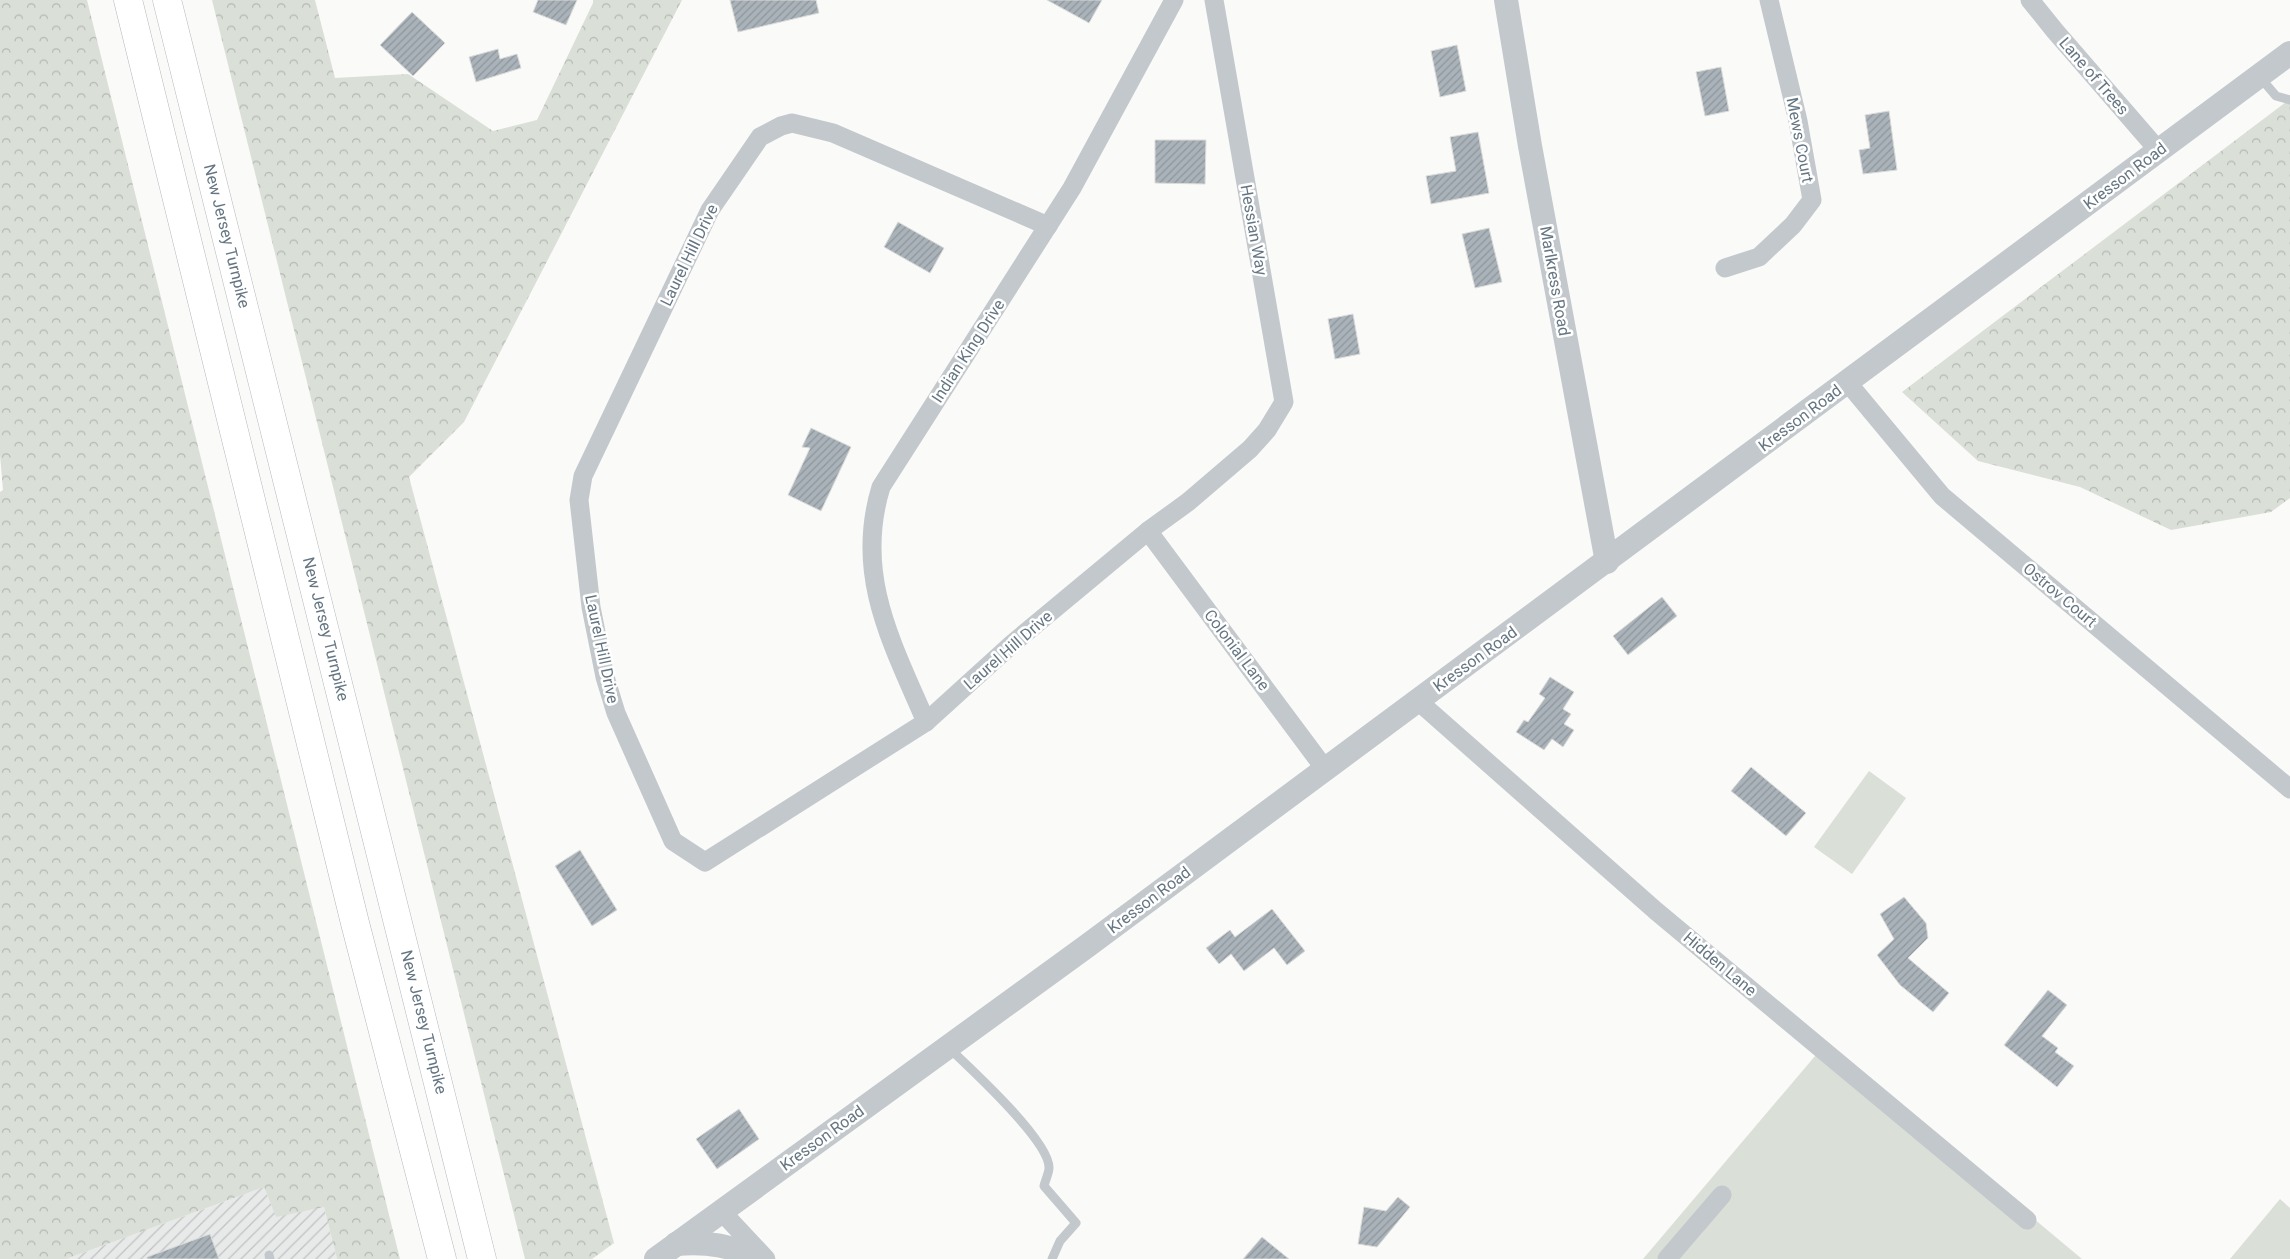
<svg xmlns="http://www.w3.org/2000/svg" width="2290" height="1259" viewBox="0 0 2290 1259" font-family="Roboto,sans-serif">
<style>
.industrial{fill:url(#industrial-furrows)}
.green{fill:#dadfd7}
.forest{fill:url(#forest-crowns)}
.building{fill:url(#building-hatch);stroke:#dcdcda}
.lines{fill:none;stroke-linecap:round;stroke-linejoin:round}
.motorway-casing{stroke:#b4b9bd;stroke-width:29}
.service{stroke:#c3c8cc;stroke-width:9}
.minor{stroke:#c3c8cc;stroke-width:19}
.tertiary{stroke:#c3c8cc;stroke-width:24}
.motorway{stroke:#fff;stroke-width:28}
.labels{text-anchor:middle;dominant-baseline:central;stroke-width:5;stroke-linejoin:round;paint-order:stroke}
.street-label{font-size:16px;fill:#657683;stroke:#fff}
</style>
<defs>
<pattern id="industrial-furrows" width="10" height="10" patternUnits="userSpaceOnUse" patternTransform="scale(1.25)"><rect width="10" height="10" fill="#e8e9e9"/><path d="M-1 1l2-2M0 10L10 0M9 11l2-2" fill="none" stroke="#c0c1c2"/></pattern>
<pattern id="forest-crowns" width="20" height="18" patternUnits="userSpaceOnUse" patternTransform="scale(1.25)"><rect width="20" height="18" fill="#dadfd7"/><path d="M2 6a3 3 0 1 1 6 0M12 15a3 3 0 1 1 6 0" fill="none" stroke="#b4b9b4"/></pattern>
<pattern id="building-hatch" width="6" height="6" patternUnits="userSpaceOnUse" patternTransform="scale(1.25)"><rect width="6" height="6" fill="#aab3b9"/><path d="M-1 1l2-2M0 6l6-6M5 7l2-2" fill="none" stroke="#8e969c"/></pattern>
</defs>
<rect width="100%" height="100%" fill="#fafaf8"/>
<path class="industrial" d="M264 1187 276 1216 324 1207 337 1259H66Z"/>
<g class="green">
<path d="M1869 771 1906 798 1852 874 1814 847Z"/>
<path d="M1821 1049 1991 1183 2082 1259H1643Z"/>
<path d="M2280 1199 2290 1208V1259H2230Z"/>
</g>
<g class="forest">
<path d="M0 0H87L400 1259H337L324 1207 276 1217 264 1187 66 1259H0V492L3 490 0 455Z"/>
<path d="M212 0H315L335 78 408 74 493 131 537 120 593 3V0H682L464 422 409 477 614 1243 592 1259H525Z"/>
<path d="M2290 99V498L2271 512 2171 530 2080 487 1978 461 1902 392Z"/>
</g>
<g class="building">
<path d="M538 0H577L566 25 533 12Z"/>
<path d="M730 0H816L819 13 738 32Z"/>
<path d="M1047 0H1102L1089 23Z"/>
<path d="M412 12 445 43 413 76 380 45Z"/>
<path d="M1457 45 1466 91 1440 97 1431 51Z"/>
<path d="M498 49 500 59 517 54 521 68 476 82 469 57Z"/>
<path d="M1721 67 1729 111 1705 116 1696 72Z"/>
<path d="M1889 111 1897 170 1863 174 1859 150 1870 148 1865 115Z"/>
<path d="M1478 132 1489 193 1431 204 1426 176 1456 171 1450 137Z"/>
<path d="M1155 140H1206L1205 184 1155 183Z"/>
<path d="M898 222 944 248 930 273 884 247Z"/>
<path d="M1489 228 1502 282 1475 288 1462 234Z"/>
<path d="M1353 314 1360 354 1335 359 1328 319Z"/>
<path d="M811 428 851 447 821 511 788 495 810 448 802 447Z"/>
<path d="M1662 597 1677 616 1628 655 1613 636Z"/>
<path d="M1550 677 1574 692 1563 709 1571 714 1564 724 1574 730 1563 747 1552 739 1544 750 1516 732 1524 720 1528 722 1545 698 1539 694Z"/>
<path d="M1751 767 1806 813 1786 836 1731 791Z"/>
<path d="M580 850 617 910 592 926 555 866Z"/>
<path d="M1904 897 1926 923 1928 938 1908 958 1949 993 1933 1012 1900 985 1877 955 1894 939 1880 914Z"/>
<path d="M1272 909 1305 951 1287 965 1274 948 1244 971 1231 954 1219 964 1206 948 1230 930 1235 937Z"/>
<path d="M2048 990 2067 1005 2042 1036 2058 1048 2055 1052 2074 1066 2057 1087 2004 1045Z"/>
<path d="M739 1109 759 1139 717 1169 696 1139Z"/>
<path d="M1398 1197 1410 1207 1377 1247 1358 1244 1364 1207 1386 1211Z"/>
<path d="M210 1234 219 1259H147V1257Z"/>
<path d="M1262 1237 1289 1259H1243Z"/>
</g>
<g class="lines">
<g class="motorway-casing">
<g id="motorway">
<path d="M128 0 355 923 442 1259"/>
<path d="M167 0 482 1259"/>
</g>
</g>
<g class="service">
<path d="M2259 76 2276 96 2290 100"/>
<path d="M949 1048C970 1068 1050 1141 1049 1168 1049 1173 1045 1181 1044 1186L1076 1223 1060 1241 1052 1259"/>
<path d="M269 1255 270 1259"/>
</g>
<g class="minor">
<path d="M2030 0 2055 31 2159 151"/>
<path d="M1048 226 833 133 792 123 781 126 760 137 710 210 583 476 579 500 591 607 605 677 616 713 673 841 705 862 926 722 1012 644 1148 531 1188 502 1250 449 1267 430 1284 402 1214 0"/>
<path d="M1725 268 1759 257 1793 225 1812 200 1798 121 1769 0"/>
<path d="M1848 383 1942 496 2290 789"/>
<path d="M1148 531 1325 769"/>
<path d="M1418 701 1656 911 2027 1220"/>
<path d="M926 722C892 643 854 575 881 487L1072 188 1174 0"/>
<path d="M722 1212 766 1259"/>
<path d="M1667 1259 1722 1195"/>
</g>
<g class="tertiary">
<path d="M1506 0 1530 146 1607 562"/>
<path d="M676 1244C710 1241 729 1246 760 1259"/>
<path d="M656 1259 1087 946 2290 53"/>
</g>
<use href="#motorway" class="motorway"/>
</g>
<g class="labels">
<g class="street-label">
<text transform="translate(2094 76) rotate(49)">Lane of Trees</text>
<text transform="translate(1800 140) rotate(79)">Mews Court</text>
<text transform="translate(2125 176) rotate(-37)">Kresson Road</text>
<text transform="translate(1254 230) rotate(80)">Hessian Way</text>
<text transform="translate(227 236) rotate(76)">New Jersey Turnpike</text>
<text transform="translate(689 255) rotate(-64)">Laurel Hill Drive</text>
<text transform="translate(1555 281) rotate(80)">Marlkress Road</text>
<text transform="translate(968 351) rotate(-57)">Indian King Drive</text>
<text transform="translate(1800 418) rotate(-37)">Kresson Road</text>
<text transform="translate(2060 595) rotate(40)">Ostrov Court</text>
<text transform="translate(326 629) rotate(76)">New Jersey Turnpike</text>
<text transform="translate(602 649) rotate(78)">Laurel Hill Drive</text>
<text transform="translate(1008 650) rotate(-41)">Laurel Hill Drive</text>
<text transform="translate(1237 650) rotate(53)">Colonial Lane</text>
<text transform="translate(1475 659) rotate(-36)">Kresson Road</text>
<text transform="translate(1149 900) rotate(-37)">Kresson Road</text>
<text transform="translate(1720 964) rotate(40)">Hidden Lane</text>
<text transform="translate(424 1022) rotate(76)">New Jersey Turnpike</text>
<text transform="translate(822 1138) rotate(-36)">Kresson Road</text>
</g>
</g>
</svg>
